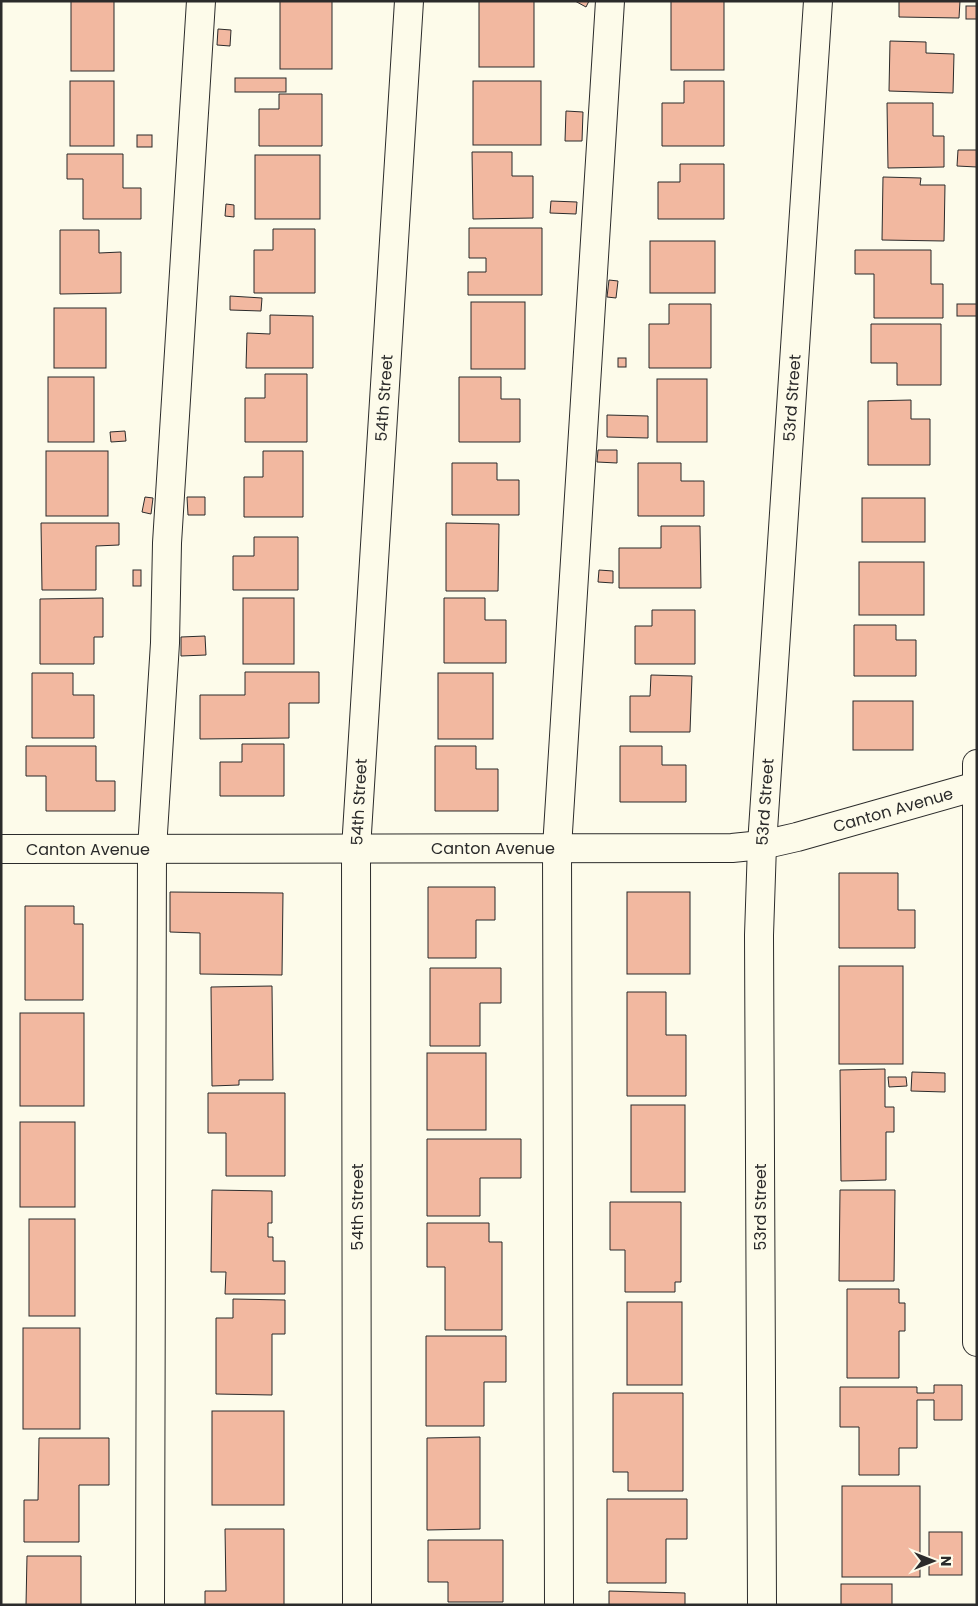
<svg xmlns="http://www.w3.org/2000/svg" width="978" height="1606" viewBox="0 0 978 1606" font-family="Poppins,sans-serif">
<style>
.building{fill:#f2b8a0;stroke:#2b2b2b}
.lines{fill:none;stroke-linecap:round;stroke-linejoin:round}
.minor-casing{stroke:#2b2b2b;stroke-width:30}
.minor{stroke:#fdfbea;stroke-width:28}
.labels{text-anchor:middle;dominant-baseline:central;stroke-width:4;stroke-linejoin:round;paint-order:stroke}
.street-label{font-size:16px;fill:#2b2b2b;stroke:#fdfbea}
</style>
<rect width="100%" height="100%" fill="#fdfbea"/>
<g class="building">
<rect x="71" y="1" width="43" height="70"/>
<rect x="280" y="1" width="52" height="68"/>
<rect x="479" y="1" width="55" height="66"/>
<path d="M575 1H589L586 7Z"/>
<rect x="671" y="1" width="53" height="69"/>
<path d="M899 1H960L959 18 899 17Z"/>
<rect x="966" y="6" width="11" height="13"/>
<path d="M218 29 231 30 230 46 217 45Z"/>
<path d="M890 41 926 42V53L954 54 953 93 889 91Z"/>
<rect x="235" y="78" width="51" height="14"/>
<rect x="70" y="81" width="44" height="65"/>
<rect x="473" y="81" width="68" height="64"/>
<path d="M684 81H724V146H662V103H684Z"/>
<path d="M279 94H322V146H259V109H279Z"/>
<path d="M887 103H933V136H944V167L888 168Z"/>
<path d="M566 111 583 112 582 141H565Z"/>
<rect x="137" y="135" width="15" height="12"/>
<path d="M958 150H977V167L957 166Z"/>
<path d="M472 152H512V176H533V218L473 219Z"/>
<path d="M67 154H123V188H141V219H83V179H67Z"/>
<rect x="255" y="155" width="65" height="64"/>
<path d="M680 164H724V219H658V182H680Z"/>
<path d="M883 177 921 178 920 185H945L944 241 882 240Z"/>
<path d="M551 201 577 202 576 214 550 213Z"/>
<path d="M226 204 234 205V217L225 216Z"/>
<path d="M469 228H542V295H468V272H486V258H469Z"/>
<path d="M273 229H315V293H254V250H273Z"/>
<path d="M60 230H99V253L121 252V293L60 294Z"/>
<rect x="650" y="241" width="65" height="52"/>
<path d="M855 250H931V284H943V318H874V274H855Z"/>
<path d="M609 280 618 281 616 298 607 297Z"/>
<path d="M230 296 262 298 261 311 230 310Z"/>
<rect x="471" y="302" width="54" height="67"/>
<path d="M669 304H711V368H649V324H669Z"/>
<rect x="957" y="304" width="20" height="12"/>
<rect x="54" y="308" width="52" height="60"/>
<path d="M270 315 313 316V368H246L247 333 270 334Z"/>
<path d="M871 324H941V385H897V363H871Z"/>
<rect x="618" y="358" width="8" height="9"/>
<path d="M265 374H307V442H245V398H265Z"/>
<rect x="48" y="377" width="46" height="65"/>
<path d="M459 377H501V399H520V442H459Z"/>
<rect x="657" y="379" width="50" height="63"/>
<path d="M911 400V419H930V465H868V401Z"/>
<path d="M607 415 648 416V438L607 437Z"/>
<path d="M125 431 126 441 111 442 110 432Z"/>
<path d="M598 450H617V463L597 462Z"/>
<rect x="46" y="451" width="62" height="65"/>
<path d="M263 451H303V517H244V477H263Z"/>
<path d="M452 463H497V480H519V515H452Z"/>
<path d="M638 463H681V481H704V516H638Z"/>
<path d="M145 497 153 498 151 514 142 512Z"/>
<path d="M187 497H205V515H188Z"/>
<rect x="862" y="498" width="63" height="44"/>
<path d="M41 523H119V545L96 546V590H42Z"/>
<path d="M446 523 499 524 498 591H446Z"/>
<path d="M661 526H700L701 588H619V548H661Z"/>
<path d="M254 537H298V590H233V556H254Z"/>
<rect x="859" y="562" width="65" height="53"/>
<rect x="133" y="570" width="8" height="16"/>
<path d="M599 570 613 571V583L598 582Z"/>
<path d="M103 598V637H94V664H40V599Z"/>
<rect x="243" y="598" width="51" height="66"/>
<path d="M444 598H485V620H506V663H444Z"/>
<path d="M652 610H695V664H635V626H652Z"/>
<path d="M854 625H896V640H916V676H854Z"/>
<path d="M205 636 206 655 181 656V637Z"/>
<path d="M245 672H319V703H289V738L200 739V695H245Z"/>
<path d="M32 673H73V695H94V738H32Z"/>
<rect x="438" y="673" width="55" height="66"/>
<path d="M651 675 692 676 690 732H630V696H650Z"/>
<rect x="853" y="701" width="60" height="49"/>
<path d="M242 744H284V796H220V762H242Z"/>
<path d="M26 746H96V781H115V811H46V776H26Z"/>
<path d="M435 746H476V769H498V811H435Z"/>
<path d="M620 746H662V765H686V802H620Z"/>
<path d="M839 873H898V910H915V948H839Z"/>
<path d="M428 887H495V920H476V958H428Z"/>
<path d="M170 892 283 893 282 975 200 974V933L170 932Z"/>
<rect x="627" y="892" width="63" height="82"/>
<path d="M25 906H74V924H83V1000H25Z"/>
<rect x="839" y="966" width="64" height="98"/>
<path d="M430 968H501V1003H480V1046H430Z"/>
<path d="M272 986 273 1080H239V1085L212 1086 211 987Z"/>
<path d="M627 992H666V1035H686V1096H627Z"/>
<rect x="20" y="1013" width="64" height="93"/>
<rect x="427" y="1053" width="59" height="77"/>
<path d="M885 1069V1107H894V1132H886V1180L841 1181 840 1070Z"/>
<path d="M912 1072 945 1073V1092L911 1091Z"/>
<path d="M888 1077H906L907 1086 889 1087Z"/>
<path d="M208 1093H285V1176H226V1133H208Z"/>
<rect x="631" y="1105" width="54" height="87"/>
<rect x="20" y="1122" width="55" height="85"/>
<path d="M427 1139H521V1178H480V1216H427Z"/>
<path d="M212 1190 272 1191V1223H268V1237H273V1261H285V1294H225L226 1272H211Z"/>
<path d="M840 1190H895L894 1281H839Z"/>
<path d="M610 1202H681V1282H675V1292H625V1250H610Z"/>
<rect x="29" y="1219" width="46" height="97"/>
<path d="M427 1223H489V1242H502V1330H445V1267H427Z"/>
<path d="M847 1289H899V1303H905V1331H899V1378H847Z"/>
<path d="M233 1299 285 1300V1334H272V1395L216 1394V1318H233Z"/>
<rect x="627" y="1302" width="55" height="83"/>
<rect x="23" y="1328" width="57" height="101"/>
<path d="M426 1336H506V1382H484V1426H426Z"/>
<path d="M934 1385H962V1420H934V1400H917V1448H899V1475H859V1427H840V1387H917V1393H934Z"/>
<path d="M613 1393H683V1491H628V1472H613Z"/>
<rect x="212" y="1411" width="72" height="94"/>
<path d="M480 1437V1529L427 1530V1438Z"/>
<path d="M39 1438H109V1485H79V1542H24V1500H38Z"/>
<rect x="842" y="1486" width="78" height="91"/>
<path d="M607 1499H687V1539H666V1583H607Z"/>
<path d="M225 1529H284V1605H205V1591H226Z"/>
<rect x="929" y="1532" width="33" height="43"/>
<path d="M428 1540H503V1602H448V1582H428Z"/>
<path d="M27 1556H81V1605H26Z"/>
<rect x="841" y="1584" width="51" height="21"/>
<path d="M609 1591 685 1593V1605H609Z"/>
</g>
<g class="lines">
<g class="minor-casing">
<g id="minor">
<path d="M977 764V1342"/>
<path d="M1 849 732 848 762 845 797 837 977 786"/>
<path d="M150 1605 152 849 165 643 167 543 201 1"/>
<path d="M357 1605 356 849 409 1"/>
<path d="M559 1605 557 848 610 1"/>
<path d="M762 1605 759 935 762 845 818 1"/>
</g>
</g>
<use href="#minor" class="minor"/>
</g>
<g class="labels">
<g class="street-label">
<text transform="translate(384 398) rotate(-86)">54th Street</text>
<text transform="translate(792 398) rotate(-86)">53rd Street</text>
<text transform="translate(359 802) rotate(-87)">54th Street</text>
<text transform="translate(765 802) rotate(-86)">53rd Street</text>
<text transform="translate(893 810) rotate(-16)">Canton Avenue</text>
<text x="493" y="848">Canton Avenue</text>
<text x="88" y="849">Canton Avenue</text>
<text transform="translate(357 1207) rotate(-90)">54th Street</text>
<text transform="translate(760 1207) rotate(-90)">53rd Street</text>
</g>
</g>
<rect width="978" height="1606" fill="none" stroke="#2b2b2b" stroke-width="5"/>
<g transform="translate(933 1561) rotate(90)" stroke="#fdfbea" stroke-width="4" paint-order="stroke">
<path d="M0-4L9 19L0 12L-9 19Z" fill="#2b2b2b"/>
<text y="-8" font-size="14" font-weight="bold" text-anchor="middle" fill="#2b2b2b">N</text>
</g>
</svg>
